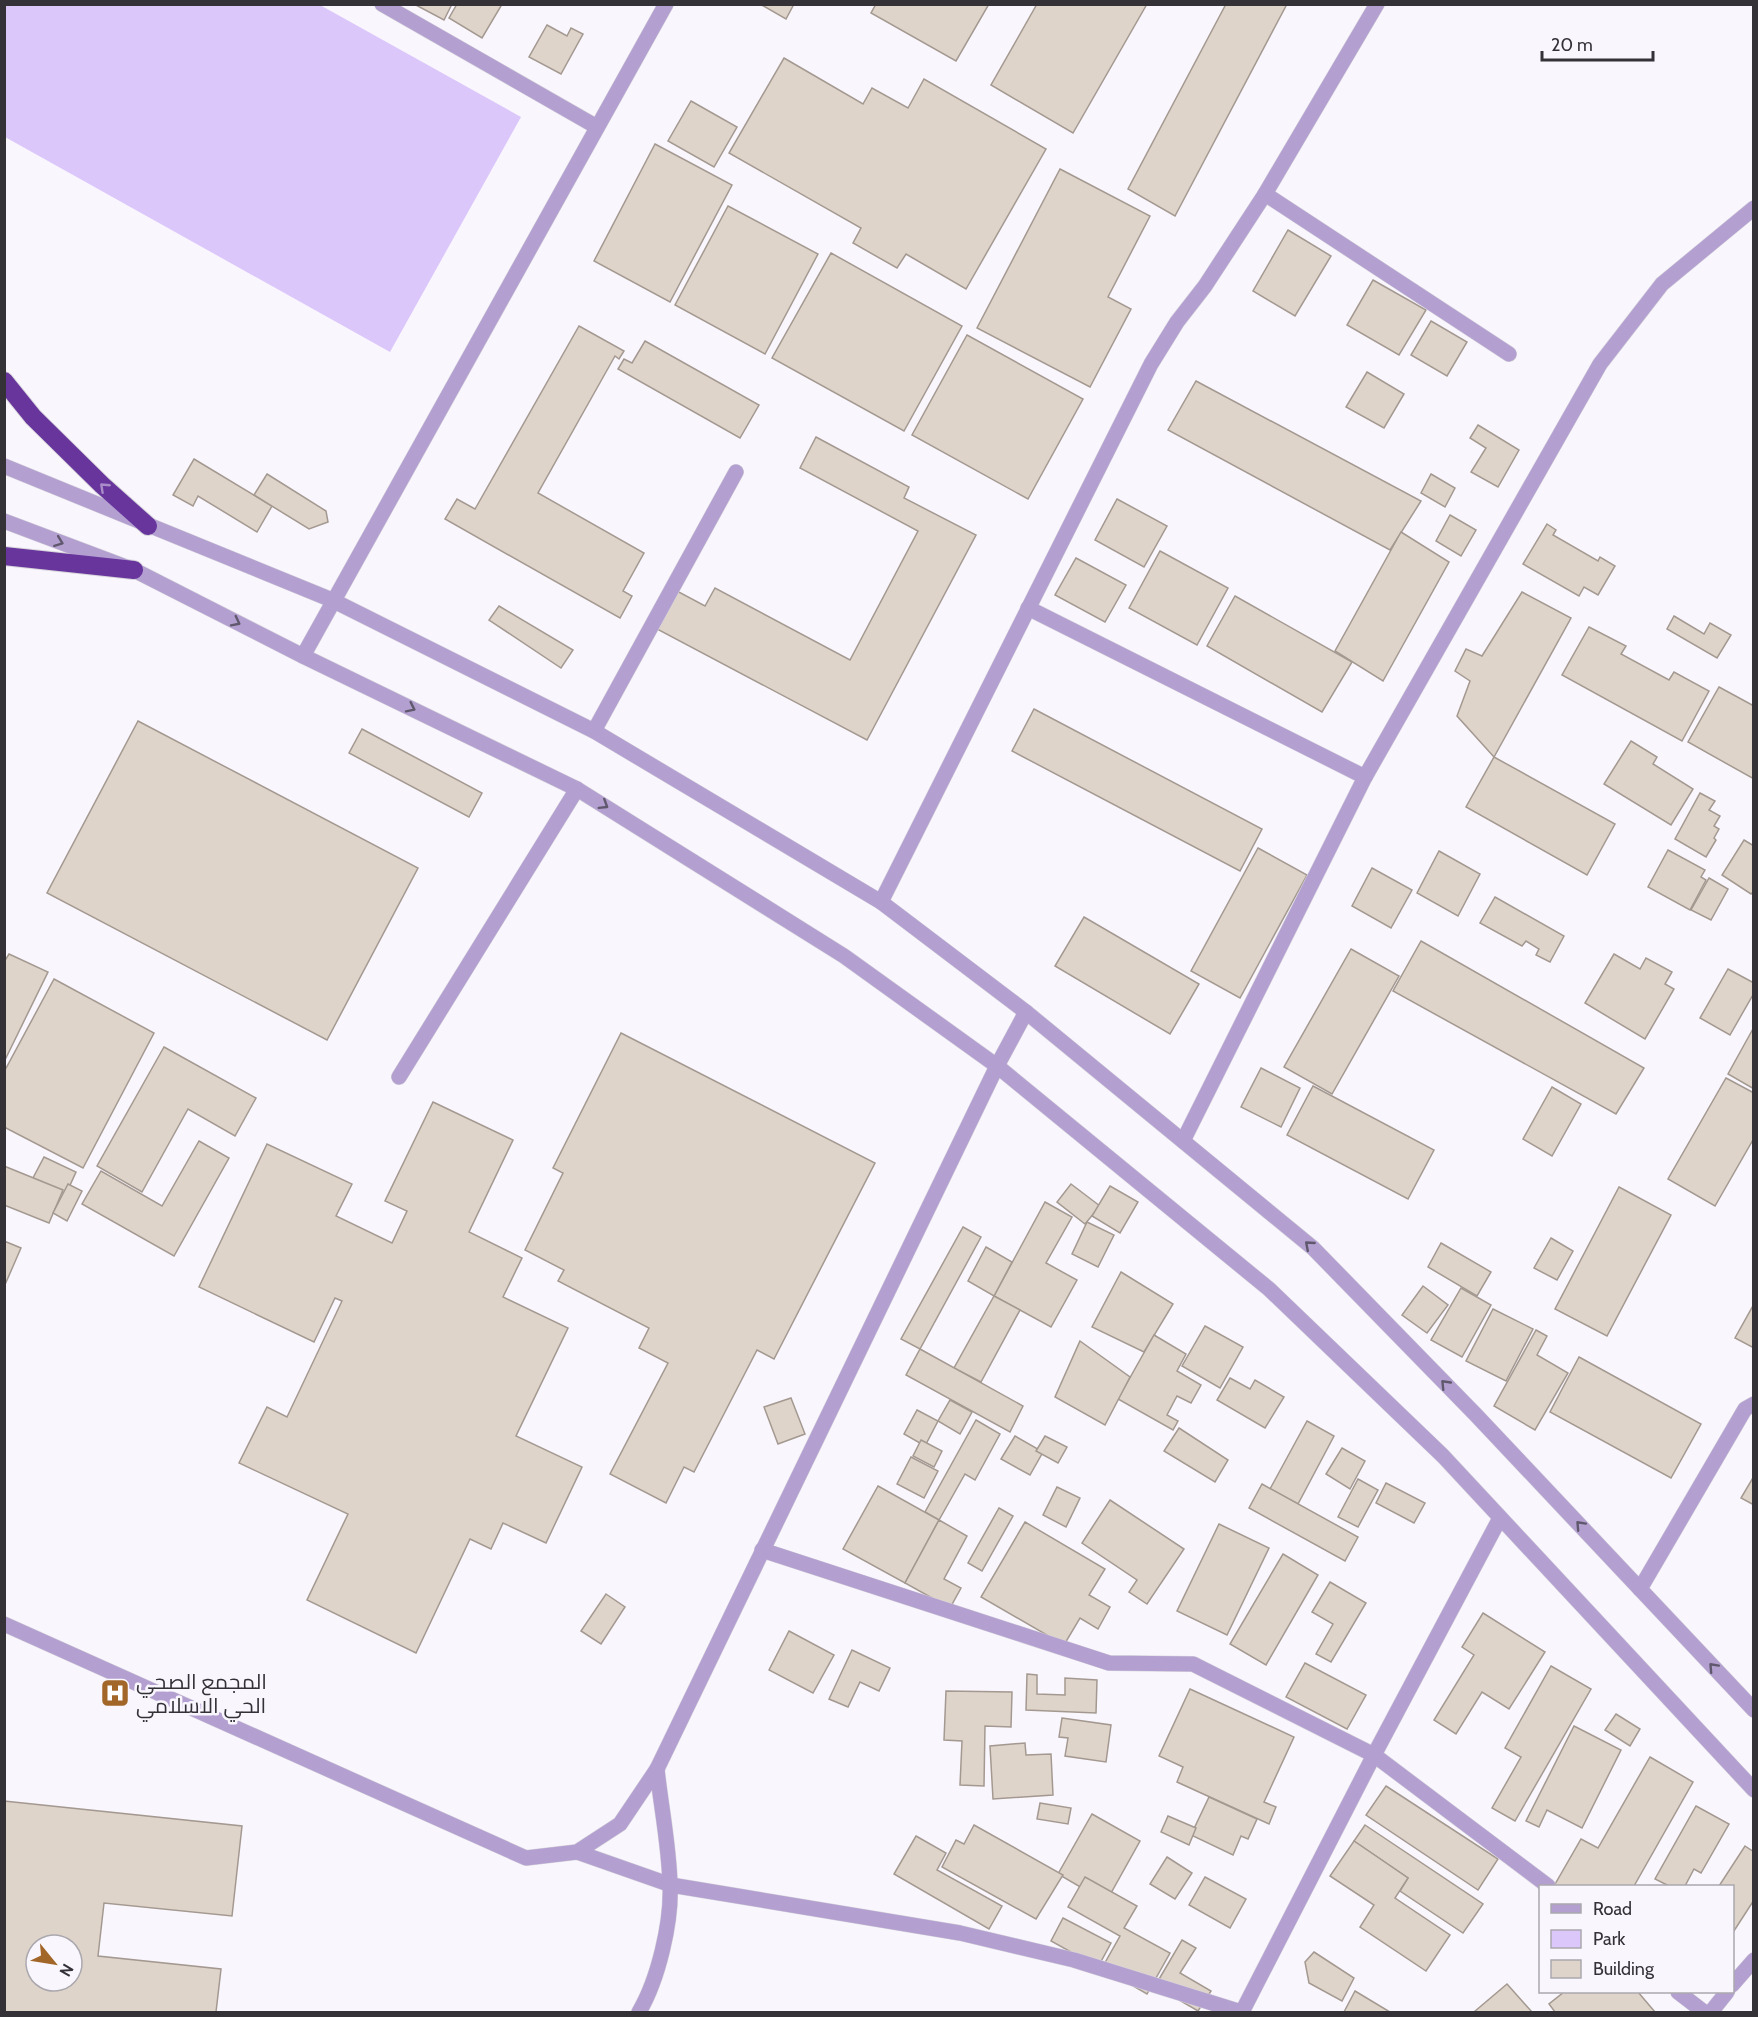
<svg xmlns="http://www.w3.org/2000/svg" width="1758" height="2017" viewBox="0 0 1758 2017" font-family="Cabin,Cairo,sans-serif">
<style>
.green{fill:#dcc7fb}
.building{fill:#dfd4ca;stroke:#a49990;stroke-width:1.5;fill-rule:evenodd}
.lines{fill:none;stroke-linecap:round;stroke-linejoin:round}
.minor-casing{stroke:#d6d3da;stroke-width:16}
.highway-casing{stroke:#d6d3da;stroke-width:20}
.minor{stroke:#b3a0d1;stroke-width:15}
.highway{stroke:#67359c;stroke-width:18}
.oneway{stroke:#a98cc8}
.oneway2{stroke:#60586d}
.labels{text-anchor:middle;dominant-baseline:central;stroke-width:5;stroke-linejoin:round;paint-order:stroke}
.poi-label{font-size:21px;fill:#343237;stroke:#f9f6fe;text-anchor:start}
</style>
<rect width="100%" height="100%" fill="#f9f6fe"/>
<path class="green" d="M5 4 320 5 521 117 390 352 5 137Z"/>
<g class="building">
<path d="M414 4H452L444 20Z"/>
<path d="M457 4H498L501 6 482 38 449 18Z"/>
<path d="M760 4H794L786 19Z"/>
<path d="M876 4H989L956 61 871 13Z"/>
<path d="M1037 4H1147L1073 133 991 85Z"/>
<path d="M1226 4H1287L1175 216 1128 189Z"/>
<path d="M547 25 567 36 571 28 583 34 561 74 529 57Z"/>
<path d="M784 58 863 104 872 88 908 108 924 79 1046 149 966 289 906 254 897 268 853 243 861 228 729 153Z"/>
<path d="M691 101 737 127 714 167 668 141Z"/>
<path d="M655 144 732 185 670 302 594 261Z"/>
<path d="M1060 169 1150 216 1108 297 1131 309 1090 387 977 328Z"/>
<path d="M728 206 818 254 765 354 675 305Z"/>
<path d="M1288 230 1331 256 1295 316 1253 291Z"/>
<path d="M831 253 962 326 904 431 772 358Z"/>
<path d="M1373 280 1426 310 1399 355 1347 325Z"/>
<path d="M1431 321 1467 342 1447 376 1411 355Z"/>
<path d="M579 326 624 351 619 359 615 356 538 493 644 553 623 591 632 596 620 618 445 519 457 499 475 509Z"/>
<path d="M967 335 1083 399 1028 499 912 435Z"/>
<path d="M645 341 759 405 740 438 618 369 624 359 632 363Z"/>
<path d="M1367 372 1404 394 1384 428 1346 407Z"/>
<path d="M1196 381 1421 501 1390 550 1168 430Z"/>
<path d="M1478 425 1519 450 1498 487 1471 472 1486 448 1470 438Z"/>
<path d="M816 437 909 487 904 498 976 535 867 740 657 629 677 591 705 606 715 588 850 660 918 531 800 468Z"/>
<path d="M194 459 272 506 257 532 198 496 193 506 173 495Z"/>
<path d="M267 474 326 511 328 522 309 529 254 495Z"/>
<path d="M1431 474 1455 488 1445 507 1421 493Z"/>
<path d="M1117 499 1167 526 1144 567 1095 540Z"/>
<path d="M1450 515 1476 530 1461 556 1436 541Z"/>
<path d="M1547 524 1556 530 1553 535 1598 561 1600 557 1615 566 1598 595 1584 587 1579 596 1523 564Z"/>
<path d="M1401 532 1449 562 1383 681 1335 651Z"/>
<path d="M1160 551 1228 588 1197 645 1129 608Z"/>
<path d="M1076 558 1126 585 1105 622 1055 595Z"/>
<path d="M1522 592 1571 618 1494 757 1457 716 1470 681 1455 671 1466 649 1482 656Z"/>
<path d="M1235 596 1352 662 1322 712 1207 646Z"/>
<path d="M499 606 573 650 561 668 489 620Z"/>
<path d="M1674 616 1704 634 1710 623 1731 635 1717 658 1667 629Z"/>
<path d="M1589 627 1626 646 1621 654 1669 680 1674 672 1709 691 1682 741 1562 675Z"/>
<path d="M1719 687 1754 706V779L1688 742Z"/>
<path d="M1034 709 1262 829 1240 871 1012 751Z"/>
<path d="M138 721 418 868 327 1040 47 893Z"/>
<path d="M362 729 482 793 469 817 349 753Z"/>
<path d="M1631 741 1657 757 1653 764 1693 789 1671 825 1604 784Z"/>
<path d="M1494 757 1615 824 1587 875 1466 807Z"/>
<path d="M1700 793 1715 801 1709 810 1720 816 1714 826 1719 829 1714 838 1716 840 1706 857 1675 839Z"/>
<path d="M1744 840 1754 846V891L1751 894 1722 875Z"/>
<path d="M1258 848 1307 875 1240 998 1191 971Z"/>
<path d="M1668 850 1705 870 1701 877 1706 880 1690 910 1648 887Z"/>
<path d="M1439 851 1480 874 1458 916 1417 893Z"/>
<path d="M1372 868 1412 890 1391 928 1352 906Z"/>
<path d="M1709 878 1728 889 1711 920 1691 910Z"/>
<path d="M1495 897 1564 936 1550 962 1536 955 1539 949 1526 941 1522 946 1480 923Z"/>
<path d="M1084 917 1199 984 1170 1034 1055 966Z"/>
<path d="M1421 941 1644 1068 1616 1114 1393 991Z"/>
<path d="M1351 949 1399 976 1332 1094 1284 1067Z"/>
<path d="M9 954 48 972 4 1062V962Z"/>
<path d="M1614 954 1640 969 1646 958 1672 972 1665 984 1674 989 1645 1039 1585 1003Z"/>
<path d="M1728 969 1754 983V993L1730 1035 1700 1018Z"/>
<path d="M54 979 154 1033 83 1168 4 1127V1072Z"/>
<path d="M1754 1027V1089L1728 1074Z"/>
<path d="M621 1033 875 1163 774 1359 757 1350 694 1472 684 1467 666 1503 610 1474 668 1363 639 1348 649 1328 558 1281 564 1270 525 1250 563 1173 553 1168Z"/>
<path d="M164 1047 256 1098 235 1136 188 1109 142 1192 97 1166Z"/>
<path d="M1261 1068 1300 1088 1281 1127 1241 1107Z"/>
<path d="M1726 1078 1754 1093V1138L1715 1206 1668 1179Z"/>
<path d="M1313 1086 1434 1150 1408 1199 1287 1135Z"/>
<path d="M1552 1087 1581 1104 1552 1156 1523 1139Z"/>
<path d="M433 1102 513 1140 469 1232 522 1258 503 1297 568 1328 516 1436 582 1467 546 1543 503 1523 491 1549 470 1539 416 1653 307 1600 348 1514 239 1463 267 1407 287 1417 342 1301 335 1298 314 1342 199 1287 267 1144 352 1184 336 1216 392 1243 407 1211 385 1201Z"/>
<path d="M199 1141 229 1158 174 1256 82 1204 101 1171 162 1206Z"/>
<path d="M44 1157 76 1172 66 1194 33 1178Z"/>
<path d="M4 1166 63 1190 49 1223 4 1205Z"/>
<path d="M68 1184 82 1191 67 1221 53 1213Z"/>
<path d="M1071 1184 1100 1206 1085 1224 1057 1202Z"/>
<path d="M1110 1186 1138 1202 1120 1233 1092 1216Z"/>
<path d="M1619 1187 1671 1215 1607 1336 1555 1309Z"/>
<path d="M1045 1202 1072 1217 1046 1263 1077 1280 1051 1327 994 1296Z"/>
<path d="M1087 1222 1114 1235 1098 1267 1072 1254Z"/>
<path d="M963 1227 981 1237 920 1349 901 1339Z"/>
<path d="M1551 1238 1573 1251 1557 1280 1534 1268Z"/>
<path d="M4 1241 21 1248 4 1287Z"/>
<path d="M1441 1243 1491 1272 1477 1296 1428 1267Z"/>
<path d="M986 1247 1012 1262 994 1296 968 1281Z"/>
<path d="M1121 1272 1173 1304 1144 1352 1092 1327Z"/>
<path d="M1423 1286 1448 1305 1427 1333 1402 1315Z"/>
<path d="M1461 1288 1491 1305 1462 1357 1431 1340Z"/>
<path d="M994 1296 1020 1310 981 1382 954 1368Z"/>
<path d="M1754 1304V1348L1735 1338Z"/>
<path d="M1493 1309 1533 1329 1506 1381 1466 1361Z"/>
<path d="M1205 1326 1243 1347 1220 1388 1182 1366Z"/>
<path d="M1536 1330 1547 1336 1537 1355 1568 1373 1535 1430 1494 1406Z"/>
<path d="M1154 1335 1186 1354 1177 1371 1201 1385 1191 1403 1177 1396 1167 1415 1178 1421 1173 1430 1118 1399Z"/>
<path d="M1080 1341 1130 1377 1105 1425 1055 1397Z"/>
<path d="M920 1349 1023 1406 1010 1432 906 1375Z"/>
<path d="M1579 1357 1701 1424 1671 1478 1550 1412Z"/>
<path d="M1230 1378 1250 1389 1255 1380 1284 1397 1265 1428 1217 1400Z"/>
<path d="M791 1398 805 1434 778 1444 764 1407Z"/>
<path d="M950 1400 972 1412 960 1434 938 1421Z"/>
<path d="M917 1410 938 1421 925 1446 904 1434Z"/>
<path d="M976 1420 1000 1434 975 1480 965 1474 939 1520 925 1512Z"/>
<path d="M1307 1421 1334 1436 1298 1504 1270 1489Z"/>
<path d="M1179 1428 1228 1460 1215 1482 1164 1451Z"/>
<path d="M1015 1436 1043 1452 1030 1475 1001 1459Z"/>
<path d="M1045 1436 1067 1447 1058 1463 1036 1451Z"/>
<path d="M921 1440 942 1451 934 1467 913 1456Z"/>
<path d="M1342 1448 1365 1461 1350 1489 1326 1474Z"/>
<path d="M911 1457 938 1471 924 1498 897 1484Z"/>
<path d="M1754 1476V1505L1741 1498Z"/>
<path d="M1358 1479 1378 1490 1358 1527 1338 1517Z"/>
<path d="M1386 1483 1425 1503 1414 1523 1376 1503Z"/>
<path d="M1262 1484 1358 1537 1345 1561 1249 1508Z"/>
<path d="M878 1486 939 1520 905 1583 843 1549Z"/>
<path d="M1057 1487 1080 1498 1066 1527 1043 1515Z"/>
<path d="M1110 1500 1184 1549 1147 1604 1129 1592 1137 1580 1082 1543Z"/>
<path d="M999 1508 1013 1516 982 1571 968 1563Z"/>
<path d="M939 1520 967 1536 944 1579 961 1588 950 1608 905 1583Z"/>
<path d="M1025 1522 1105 1569 1089 1595 1110 1607 1098 1629 1080 1618 1064 1645 981 1597Z"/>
<path d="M1219 1524 1269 1548 1227 1635 1177 1611Z"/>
<path d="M1283 1554 1318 1575 1266 1665 1230 1644Z"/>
<path d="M1330 1582 1366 1603 1331 1662 1316 1654 1333 1624 1312 1612Z"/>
<path d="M606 1594 625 1607 601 1644 581 1631Z"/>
<path d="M1483 1613 1545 1652 1509 1709 1482 1692 1456 1734 1434 1720 1474 1655 1462 1647Z"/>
<path d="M789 1631 834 1655 813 1693 769 1670Z"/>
<path d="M852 1650 890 1668 879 1691 860 1682 848 1707 829 1699Z"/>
<path d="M1305 1663 1366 1695 1347 1729 1286 1697Z"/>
<path d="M1551 1666 1591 1689 1515 1821 1492 1808 1521 1757 1505 1748Z"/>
<path d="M1027 1674 1037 1675V1694L1065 1695V1678L1097 1680 1096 1713 1026 1710Z"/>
<path d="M1190 1689 1294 1737 1264 1802 1276 1807 1269 1824 1177 1782 1183 1767 1159 1756Z"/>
<path d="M946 1691 1012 1692 1011 1727 985 1726 984 1786 960 1785 962 1741 944 1740Z"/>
<path d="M1616 1714 1640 1729 1630 1746 1605 1730Z"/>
<path d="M1062 1718 1111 1725 1106 1762 1065 1756 1068 1738 1059 1737Z"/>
<path d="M1574 1726 1621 1750 1582 1828 1547 1810 1539 1827 1526 1821Z"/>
<path d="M1025 1743 1026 1755 1051 1754 1053 1795 993 1799 990 1746Z"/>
<path d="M1650 1757 1693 1782 1634 1886H1554L1581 1839 1598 1848Z"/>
<path d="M1386 1786 1498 1859 1478 1890 1366 1815Z"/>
<path d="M1209 1797 1257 1819 1248 1839 1241 1836 1233 1855 1191 1835Z"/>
<path d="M4 1801 242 1826 232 1916 104 1903 98 1956 221 1969 216 2012H4ZM36 1945H72V1981H36Z"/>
<path d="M1040 1803 1071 1808 1068 1824 1037 1819Z"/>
<path d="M1696 1806 1729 1824 1701 1873 1694 1869 1685 1886H1669L1655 1879Z"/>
<path d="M1092 1814 1140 1841 1106 1902 1058 1874Z"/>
<path d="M1168 1816 1196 1828 1189 1845 1161 1832Z"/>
<path d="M974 1825 1063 1875 1036 1919 942 1867 956 1840 964 1844Z"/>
<path d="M1365 1825 1483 1904 1463 1933 1400 1891 1408 1878 1354 1841Z"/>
<path d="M916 1836 946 1853 937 1870 1002 1906 989 1929 894 1874Z"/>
<path d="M1354 1841 1408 1878 1395 1898 1450 1935 1426 1971 1360 1927 1374 1905 1330 1876Z"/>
<path d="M1745 1846 1754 1852V1900L1732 1934V1886H1719Z"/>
<path d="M1167 1857 1192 1873 1175 1899 1150 1884Z"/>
<path d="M1085 1877 1137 1906 1124 1928 1170 1953 1147 1994 1102 1968 1120 1936 1068 1907Z"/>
<path d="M1205 1877 1246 1899 1230 1928 1189 1905Z"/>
<path d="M1063 1918 1111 1943 1098 1967 1051 1941Z"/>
<path d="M1182 1940 1196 1948 1180 1973 1211 1991 1198 2011 1155 1986Z"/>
<path d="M1314 1952 1354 1978 1342 2001 1309 1983 1305 1962Z"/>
<path d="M1507 1984 1532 2012H1474Z"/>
<path d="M1355 1991 1390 2012H1344Z"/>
<path d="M1564 1992H1638L1655 2012H1555L1549 2004Z"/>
</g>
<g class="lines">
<g class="minor-casing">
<g id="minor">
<path d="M382 4 597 127"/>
<path d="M1265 194 1509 354"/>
<path d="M4 466 332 600 594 731 881 902 1026 1012 1313 1248 1476 1415 1754 1710"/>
<path d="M4 521 134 570 303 656 577 789 844 956 997 1066 1269 1289 1443 1456 1754 1790"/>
<path d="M1028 608 1365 777"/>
<path d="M303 656 666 4"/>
<path d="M594 731 736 472"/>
<path d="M881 902 1151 364 1177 322 1205 286 1265 194 1377 4"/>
<path d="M399 1077 577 789"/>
<path d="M1183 1141 1365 777 1600 364 1662 284 1754 208"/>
<path d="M762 1550 1109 1663 1193 1664 1374 1755 1548 1886"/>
<path d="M1640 1589 1745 1409 1754 1404"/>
<path d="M4 1624 526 1858 577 1852 620 1824 657 1769 997 1066 1026 1012"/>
<path d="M577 1852 671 1885 960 1933 1074 1960 1241 2012"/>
<path d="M1732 1985 1754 1960"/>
<path d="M1678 1992 1704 2012"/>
<path d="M639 2012C658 1980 672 1922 670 1884 669 1845 661 1807 657 1769"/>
<path d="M1242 2012 1374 1755 1500 1518"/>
<path d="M1711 2012 1727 1992"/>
</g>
</g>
<g class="highway-casing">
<g id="highway">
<path d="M4 381 33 417 102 485 148 526"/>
<path d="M4 556 134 570"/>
</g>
</g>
<use href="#minor" class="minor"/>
<use href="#highway" class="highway"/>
</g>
<defs><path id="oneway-chevron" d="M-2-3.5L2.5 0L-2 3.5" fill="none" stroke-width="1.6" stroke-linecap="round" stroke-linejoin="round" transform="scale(1.5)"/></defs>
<use class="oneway" href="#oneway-chevron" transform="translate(104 487) rotate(-137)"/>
<g class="oneway2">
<use href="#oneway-chevron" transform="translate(59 542) rotate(21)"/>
<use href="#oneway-chevron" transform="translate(236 622) rotate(27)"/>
<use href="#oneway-chevron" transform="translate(411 708) rotate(26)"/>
<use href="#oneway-chevron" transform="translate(604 805) rotate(32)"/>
<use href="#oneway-chevron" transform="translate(1309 1245) rotate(-139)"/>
<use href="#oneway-chevron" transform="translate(1445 1384) rotate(-134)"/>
<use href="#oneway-chevron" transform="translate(1580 1525) rotate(-133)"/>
<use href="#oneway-chevron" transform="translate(1713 1667) rotate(-133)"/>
</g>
<defs>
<g id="hospital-square" transform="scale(1.5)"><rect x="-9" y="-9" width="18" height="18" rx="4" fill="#a26728" stroke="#f9f6fe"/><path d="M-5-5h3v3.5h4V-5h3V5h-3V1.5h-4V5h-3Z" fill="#fff"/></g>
</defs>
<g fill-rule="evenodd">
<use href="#hospital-square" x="115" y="1693"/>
</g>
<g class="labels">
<g class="poi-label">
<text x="136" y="1681">المجمع الصحي<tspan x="136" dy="24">الحي الاسلامي</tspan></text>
</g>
</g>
<rect width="1758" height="2017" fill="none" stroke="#343237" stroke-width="12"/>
<rect x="1539" y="1885" width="195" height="108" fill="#f9f6fe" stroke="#aaa8ae" stroke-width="1.5"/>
<rect x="1551" y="1904" width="30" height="9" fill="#b3a0d1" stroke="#aaa8ae" stroke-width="1.5"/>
<text x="1593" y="1915" font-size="18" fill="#343237">Road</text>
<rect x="1551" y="1930" width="30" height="18" fill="#dcc7fb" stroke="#aaa8ae" stroke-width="1.5"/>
<text x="1593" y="1945" font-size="18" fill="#343237">Park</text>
<rect x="1551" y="1960" width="30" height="18" fill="#dfd4ca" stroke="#aaa8ae" stroke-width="1.5"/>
<text x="1593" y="1975" font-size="18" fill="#343237">Building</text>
<g transform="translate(54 1963) rotate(120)"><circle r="28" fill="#f9f6fe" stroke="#aaa8ae" stroke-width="1.5"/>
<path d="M0-4.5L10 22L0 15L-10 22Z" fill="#a26728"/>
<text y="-9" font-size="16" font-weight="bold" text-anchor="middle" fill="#343237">N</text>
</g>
<path d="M1542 51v9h111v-9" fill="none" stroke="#343237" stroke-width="3"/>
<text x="1551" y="51" font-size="18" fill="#343237" stroke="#f9f6fe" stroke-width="4.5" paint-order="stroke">20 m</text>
</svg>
